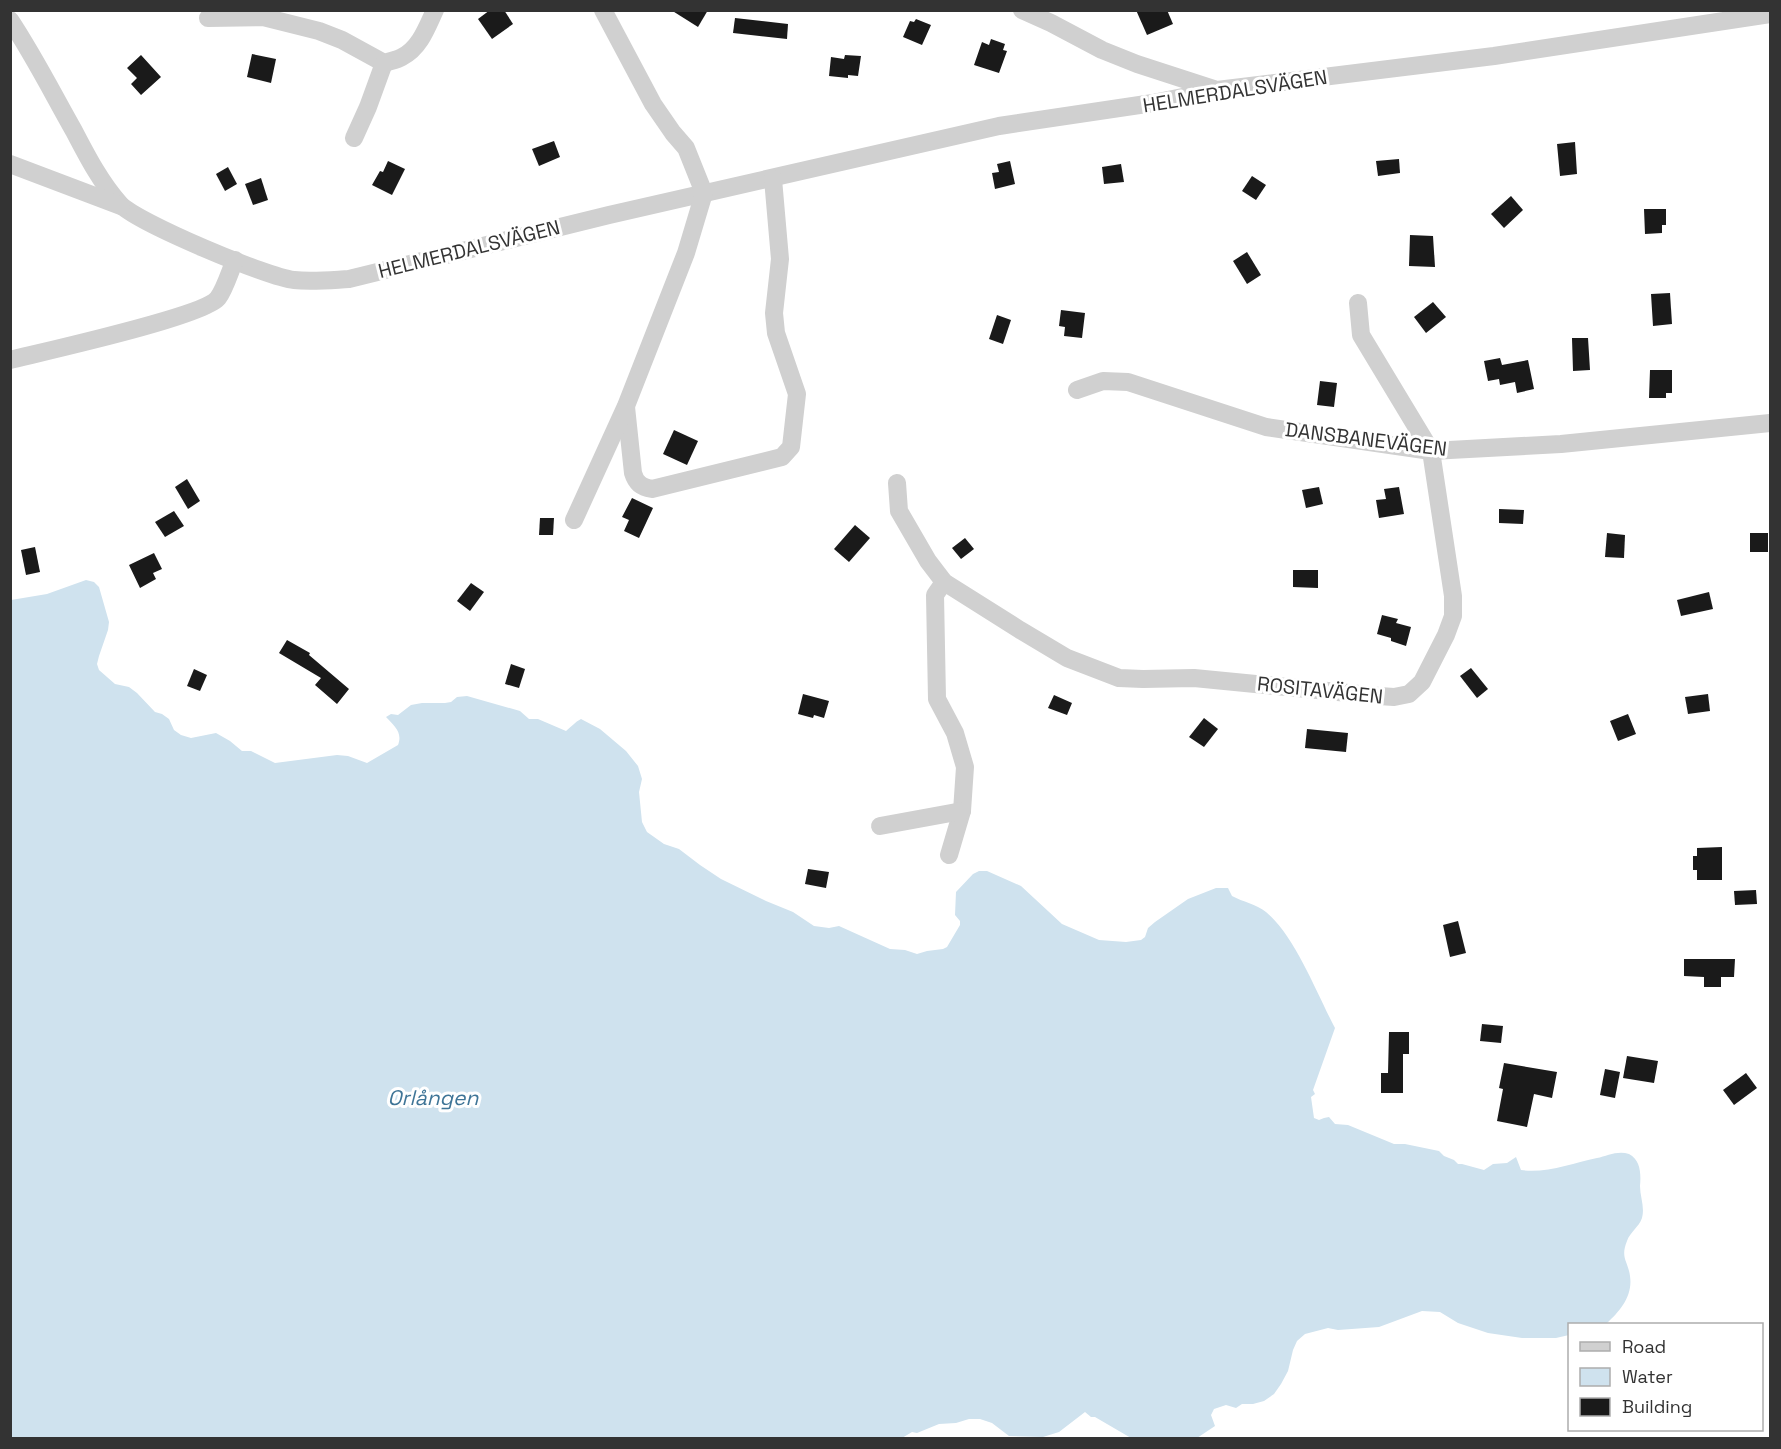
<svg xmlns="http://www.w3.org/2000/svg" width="1781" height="1449" viewBox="0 0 1781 1449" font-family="'Space Grotesk',sans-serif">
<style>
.water{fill:#cfe2ee}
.building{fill:#1a1a1a}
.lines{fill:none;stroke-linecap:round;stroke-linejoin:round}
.minor{stroke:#d0d0d0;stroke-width:18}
.labels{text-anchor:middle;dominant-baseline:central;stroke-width:6;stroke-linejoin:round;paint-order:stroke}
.street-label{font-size:20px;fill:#333;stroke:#fff}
.water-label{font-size:21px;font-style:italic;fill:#3f7597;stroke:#fff}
</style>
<rect width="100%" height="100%" fill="#fff"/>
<path class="water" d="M86 580 94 582 99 587 109 622 108 630 99 656 97 664 99 670 115 684 129 687 137 693 155 712 162 714 169 719 174 730 181 735 191 738 216 733 230 741 242 751H251L275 763 337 755 348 756 367 763 398 745C403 732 394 726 386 717L391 714 398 715 411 705 422 703H445L451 702 457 697 467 696 520 711 529 719H538L566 731C571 727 575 722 581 719L600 729 626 751 638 766 642 779 639 792 642 822 647 832 664 844 679 849 700 865 721 879 766 901 793 912 814 926 829 928 839 926 890 949 905 950 917 954 927 951 943 949 947 947 960 925V921L955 915 956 892 973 874 979 871H987L1021 886 1062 924 1099 940 1126 942 1141 940 1145 937 1148 928 1155 922 1188 899 1216 888H1228L1232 896C1243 902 1256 904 1266 912 1295 936 1317 994 1335 1028L1313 1090 1315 1094 1311 1097 1314 1118 1319 1120 1324 1118 1329 1117 1335 1124 1348 1125 1394 1144H1405L1439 1151 1444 1156 1454 1160 1458 1164H1462L1484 1170 1493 1164 1507 1163 1516 1157 1521 1170C1545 1174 1573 1163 1597 1158 1607 1156 1618 1150 1629 1154 1641 1160 1641 1175 1640 1186 1640 1197 1645 1207 1642 1218 1639 1227 1630 1232 1627 1241 1620 1258 1628 1261 1630 1276 1633 1296 1620 1311 1607 1323L1570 1324 1569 1335 1556 1338H1522L1488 1333 1458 1323 1440 1312 1422 1311 1379 1327 1338 1330 1328 1328 1305 1334 1297 1341 1293 1350 1288 1371 1281 1384 1274 1394 1264 1401 1253 1404H1242L1236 1408 1226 1405 1214 1409 1211 1415 1215 1426 1197 1438H1131L1095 1417H1091L1085 1412 1059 1432 1043 1437 1009 1436 992 1423 980 1419H969L956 1423 939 1424 917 1433 912 1432 902 1438H11V600L47 594Z"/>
<g class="building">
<path d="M490 10H504L513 24 492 39 478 19Z"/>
<path d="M671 10H708L698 27Z"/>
<path d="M1136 10H1167L1173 24 1147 35Z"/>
<path d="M735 18 788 24 787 39 733 33Z"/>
<path d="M916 19 931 25 922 45 903 37 910 21 914 22Z"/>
<path d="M991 39 1005 44 1003 50 1007 51 999 73 974 65 982 42 989 45Z"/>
<path d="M252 54 276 59 271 83 247 77Z"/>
<path d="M141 55 161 77 141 95 131 84 137 78 127 68Z"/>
<path d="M845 55 861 56 858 76 848 75V78L829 76 831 57 844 59Z"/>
<path d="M554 141 560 157 539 166 532 149Z"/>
<path d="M1575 142 1577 174 1560 176 1557 144Z"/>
<path d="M1399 159 1400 173 1378 176 1376 161Z"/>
<path d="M388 161 405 169 392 195 372 185 380 171 383 172Z"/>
<path d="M1010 161 1015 184 995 189 992 173 999 172 997 164Z"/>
<path d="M1121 164 1124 182 1104 184 1102 167Z"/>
<path d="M228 167 237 184 225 191 216 174Z"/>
<path d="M1252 176 1266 185 1256 200 1242 191Z"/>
<path d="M261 178 268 200 253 205 245 184Z"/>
<path d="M1511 196 1523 210 1504 228 1491 214Z"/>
<path d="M1644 209H1666V225H1662V233L1645 234Z"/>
<path d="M1410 235 1433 236 1435 267 1409 266Z"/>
<path d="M1247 252 1261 275 1247 284 1233 261Z"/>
<path d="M1670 293 1672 324 1653 326 1651 294Z"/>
<path d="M1433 302 1446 317 1426 333 1414 317Z"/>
<path d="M1061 310 1085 313 1082 338 1064 336 1065 327 1059 326Z"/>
<path d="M997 315 1011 320 1003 344 989 339Z"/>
<path d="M1572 338H1588L1590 370 1573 371Z"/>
<path d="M1500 358 1502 365 1528 360 1534 389 1517 393 1515 382 1500 385 1499 379 1488 381 1484 361Z"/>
<path d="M1650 370H1672V393H1666V398H1649Z"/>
<path d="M1320 381 1337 383 1334 407 1317 405Z"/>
<path d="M674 430 698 441 687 465 663 454Z"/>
<path d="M187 479 200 501 188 509 175 487Z"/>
<path d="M1319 487 1323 504 1306 508 1302 490Z"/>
<path d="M1399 487 1404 514 1379 518 1376 500 1386 499 1384 489Z"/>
<path d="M632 498 653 508 639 538 624 531 629 520 622 517Z"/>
<path d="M1499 509 1524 510 1523 524 1499 523Z"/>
<path d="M174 511 184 526 165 537 155 522Z"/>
<path d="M540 518H554L553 535H539Z"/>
<path d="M855 525 870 538 849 562 834 549Z"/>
<path d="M1607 533 1625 535 1624 558 1605 557Z"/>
<rect x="1750" y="533" width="18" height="19"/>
<path d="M965 538 974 549 961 559 952 548Z"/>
<path d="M35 547 40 572 26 575 21 550Z"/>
<path d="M154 553 162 569 153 573 156 579 140 588 129 565Z"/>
<path d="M1293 570H1318V588L1293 587Z"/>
<path d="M471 583 484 592 470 611 457 601Z"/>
<path d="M1709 592 1713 609 1681 616 1677 600Z"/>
<path d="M1382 615 1398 619 1396 623 1411 627 1406 646 1391 641V638L1377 634Z"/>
<path d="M287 640 310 653 309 655 349 689 337 704 315 685 321 678 279 653Z"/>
<path d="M511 664 525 669 519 688 505 684Z"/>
<path d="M1471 668 1488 689 1477 698 1460 676Z"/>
<path d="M194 669 207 675 200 691 187 686Z"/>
<path d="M803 694 829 701 824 718 814 715 813 718 798 714Z"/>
<path d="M1708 694 1710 711 1688 714 1685 697Z"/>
<path d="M1054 695 1072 703 1067 715 1048 708Z"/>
<path d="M1628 714 1636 734 1618 741 1610 721Z"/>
<path d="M1204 718 1218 729 1204 747 1189 737Z"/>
<path d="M1307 729 1348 733 1346 752 1305 748Z"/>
<path d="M1722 847V880H1697V870H1693V856H1697V848Z"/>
<path d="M808 869 829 872 826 888 805 884Z"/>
<path d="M1756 890 1757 904 1735 905 1734 891Z"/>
<path d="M1458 921 1466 953 1450 957 1443 925Z"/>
<path d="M1684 959H1735L1734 977H1721V987H1704V977L1684 976Z"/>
<path d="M1482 1024 1503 1026 1501 1043 1480 1041Z"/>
<path d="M1389 1032H1409V1054H1403V1093H1381V1073H1388Z"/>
<path d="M1627 1056 1658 1061 1654 1083 1623 1078Z"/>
<path d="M1504 1063 1557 1072 1552 1098 1534 1094 1527 1127 1497 1121 1503 1089 1499 1088Z"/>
<path d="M1605 1069 1620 1072 1615 1098 1600 1095Z"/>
<path d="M1746 1073 1757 1088 1734 1105 1723 1090Z"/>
</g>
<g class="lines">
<g class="minor">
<path d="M1022 10 1051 23 1102 50 1137 64 1214 89"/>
<path d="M208 18 263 17 319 31 342 40 384 63C390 61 397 60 402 57 420 48 427 27 435 10"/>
<path d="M10 20C34 56 53 94 74 131 87 156 101 183 120 204 136 222 269 278 294 280 312 282 331 280 349 279L609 215 999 126 1153 103 1217 90 1494 56 1770 14"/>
<path d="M354 138 368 107 384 63"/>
<path d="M10 164 121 206"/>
<path d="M10 360C42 352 205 316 218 298 225 289 230 271 235 260"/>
<path d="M1077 390 1103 381 1128 382 1266 427 1431 451 1561 444 1770 423"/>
<path d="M626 407 633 473C636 483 641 487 652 489L782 457 791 447 797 394 776 333 774 313 780 259 773 179"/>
<path d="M897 483 899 511 928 561 944 582 1020 630 1067 658 1119 678 1143 679 1194 678 1379 696 1394 697 1409 694 1422 682 1446 635 1453 616V596L1431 451 1361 335 1358 303"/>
<path d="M574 520 626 406 686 253 704 193 686 148 673 133 653 104 603 10"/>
<path d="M944 582 935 595 937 699 955 733 965 767 962 811 949 855"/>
<path d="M880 826 962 811"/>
</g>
</g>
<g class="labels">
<g class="street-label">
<text transform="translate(1235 91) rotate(-9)">HELMERDALSVÄGEN</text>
<text transform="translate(469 249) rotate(-14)">HELMERDALSVÄGEN</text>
<text transform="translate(1366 439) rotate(7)">DANSBANEVÄGEN</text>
<text transform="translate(1320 690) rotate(6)">ROSITAVÄGEN</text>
</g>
<g class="water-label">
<text x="433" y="1097">Orlången</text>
</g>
</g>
<rect width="1781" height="1449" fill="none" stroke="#333333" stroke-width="24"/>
<rect x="1568" y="1323" width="195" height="108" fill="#ffffff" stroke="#adadad" stroke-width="1.5"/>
<rect x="1580" y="1342" width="30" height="9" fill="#d0d0d0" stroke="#adadad" stroke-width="1.5"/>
<text x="1622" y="1353" font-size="18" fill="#333333">Road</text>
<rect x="1580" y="1368" width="30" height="18" fill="#cfe2ee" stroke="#adadad" stroke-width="1.5"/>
<text x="1622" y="1383" font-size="18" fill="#333333">Water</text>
<rect x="1580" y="1398" width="30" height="18" fill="#1a1a1a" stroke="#adadad" stroke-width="1.5"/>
<text x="1622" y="1413" font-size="18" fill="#333333">Building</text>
</svg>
